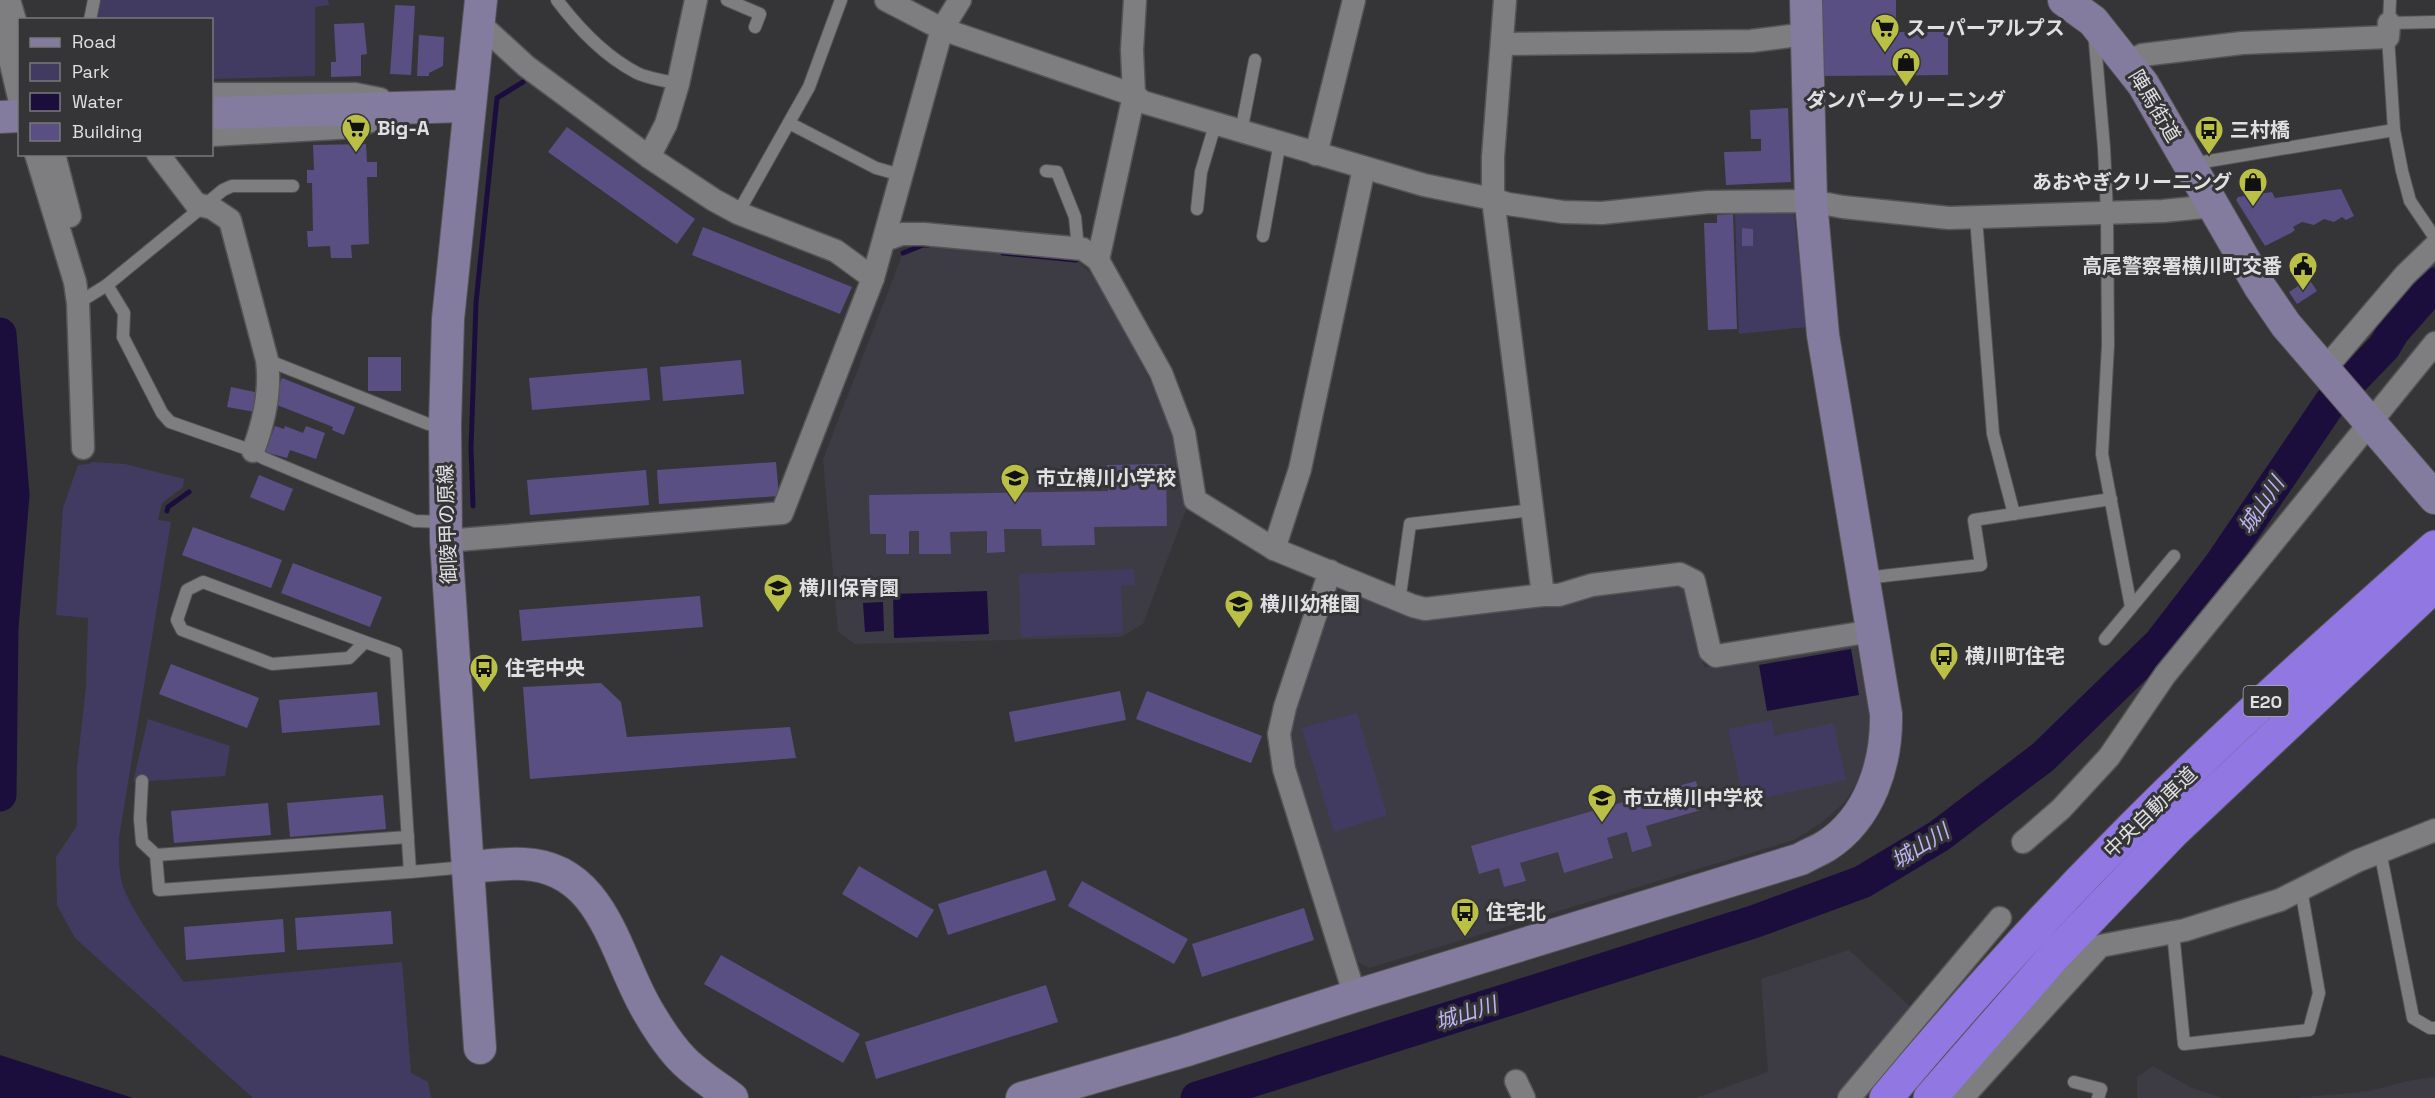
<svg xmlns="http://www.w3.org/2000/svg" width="2435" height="1098" viewBox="0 0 2435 1098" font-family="'Space Grotesk','Noto Sans JP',sans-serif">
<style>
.built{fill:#3d3b44}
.green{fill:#423b61}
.water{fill:#1c0e3c}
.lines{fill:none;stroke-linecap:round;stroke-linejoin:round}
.stream{stroke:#1c0e3c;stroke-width:5}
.river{stroke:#1c0e3c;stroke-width:33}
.building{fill:#594f83}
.lane-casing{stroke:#545356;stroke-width:14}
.street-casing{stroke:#545356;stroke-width:25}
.secondary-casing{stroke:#545356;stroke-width:34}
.highway-casing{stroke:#545356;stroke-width:35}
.lane{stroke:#7e7e81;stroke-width:12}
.street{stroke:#7e7e81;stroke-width:22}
.secondary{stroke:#837c9e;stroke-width:32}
.highway{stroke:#9077e2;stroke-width:33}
.labels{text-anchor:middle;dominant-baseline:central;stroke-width:6;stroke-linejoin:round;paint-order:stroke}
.shield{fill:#353538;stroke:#adadaf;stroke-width:1.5}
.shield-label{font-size:18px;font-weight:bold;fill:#e0e0e2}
.poi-label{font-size:20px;font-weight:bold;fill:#e0e0e2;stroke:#353538;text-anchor:start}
.street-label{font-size:20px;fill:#e0e0e2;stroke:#353538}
.water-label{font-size:21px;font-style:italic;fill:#bfb4f4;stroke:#353538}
</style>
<rect width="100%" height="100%" fill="#353538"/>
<g class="built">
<path d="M923 245 1076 260 1097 279 1161 402 1178 445 1187 507 1143 624 1121 637 855 644 838 632 823 459 903 253Z"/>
<path d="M1676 585 1687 590 1704 667 1856 642 1871 720 1867 752 1857 782 1845 802 1821 823 1794 840 1369 968 1356 961 1293 758 1289 732 1294 706 1339 590 1420 618 1438 619 1566 604 1600 595Z"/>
<path d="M1849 950 1912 1008 1835 1098H1696L1768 1072 1761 979Z"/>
<path d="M2153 1066 2192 1088 2223 1098H2137V1077Z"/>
<path d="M2435 1077V1098H2294L2369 1091 2412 1080Z"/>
</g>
<g class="green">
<path d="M100 0H328L329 5 315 7V76L212 79V20H96Z"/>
<path d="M1735 211 1794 213 1806 327 1739 334Z"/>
<path d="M91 462 125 464 184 479 183 487 162 503 158 520 171 522 119 837C119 852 118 868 122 883 129 909 167 959 184 982L402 962 411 1073 428 1082 431 1098H253L75 938 57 905 56 857 77 826V768L86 686 88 618 56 615 63 508 78 465 90 464Z"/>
<path d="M1134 569 1135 585 1121 586 1123 633 1021 637 1019 574Z"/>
<path d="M1357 713 1387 815 1334 832 1302 728Z"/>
<path d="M148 719 230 746 225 776 133 782Z"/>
<path d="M1771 720 1775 736 1833 723 1846 780 1744 802 1728 729Z"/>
</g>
<g class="water">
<path d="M987 591 989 634 894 638 893 594Z"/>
<path d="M883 602 884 631 865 632 863 603Z"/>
<path d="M1851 649 1859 695 1767 711 1759 665Z"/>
<path d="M0 1055 133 1098H0Z"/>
</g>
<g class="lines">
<g class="stream">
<path d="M903 253 923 245H928"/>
<path d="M1003 253 1076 260"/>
<path d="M473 506 471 448 476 303 497 98 523 82"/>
<path d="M167 511 168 507 189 492"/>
</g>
<g class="river">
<path d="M0 334 13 495 2 628 0 795"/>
<path d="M1197 1098 1756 921 1862 882 1939 836 2043 757 2160 643 2220 565 2330 403 2384 347 2393 332 2435 284"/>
</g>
</g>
<g class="building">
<path d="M1822 0H1896V32H1948V75L1822 76Z"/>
<path d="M395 5 415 6 411 75 390 74Z"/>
<path d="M364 23 367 54 361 55V76L331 77V62H336L334 24Z"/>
<path d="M419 35 444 37 443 66 429 73V76H417Z"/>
<path d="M1788 108 1791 182 1726 185 1724 152 1761 151V139H1751L1750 110Z"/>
<path d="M567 127 695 219 677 244 548 152Z"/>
<path d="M366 144 367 162H377V177H367L369 244 351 245 352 258H331L330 246 308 247 307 231H313L312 183H307V170H314L313 145Z"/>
<path d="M2341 189 2354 216 2346 220 2342 217 2334 222 2324 219 2314 225 2302 222 2293 227 2295 230 2291 233 2265 246 2236 200 2238 197 2272 192 2275 198Z"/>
<path d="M1733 214 1737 329 1708 330 1704 223H1717V215Z"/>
<path d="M703 227 852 287 840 314 692 255Z"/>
<path d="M1742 228 1753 229V246H1742Z"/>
<path d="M2309 279 2317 291 2297 304 2289 292Z"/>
<rect x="368" y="357" width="33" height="34"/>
<path d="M741 360 744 394 663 401 660 367Z"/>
<path d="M647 368 650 400 532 410 529 378Z"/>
<path d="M282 378 355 407 344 435 332 430 333 427 272 403Z"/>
<path d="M231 387 259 393 255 412 227 407Z"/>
<path d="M275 426 284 429 285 426 303 433 306 426 325 433 316 459 290 450 287 458 265 452Z"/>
<path d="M776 462 779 496 659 504 657 470Z"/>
<path d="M1166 464 1167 526 1094 527 1095 545 1042 546 1041 529H1004L1005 552 987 553V531L950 532 951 554H919V531H909V554H886V534H870L869 495 1108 491 1107 465Z"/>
<path d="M646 470 649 505 530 515 527 480Z"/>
<path d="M259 475 293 489 284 511 250 497Z"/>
<path d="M193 527 282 560 271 588 182 555Z"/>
<path d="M293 563 382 597 370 627 281 593Z"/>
<path d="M700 596 703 627 522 641 519 610Z"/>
<path d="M171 664 259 698 247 728 159 694Z"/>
<path d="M601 683 621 702 627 737 790 727 796 758 530 779 523 687Z"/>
<path d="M1120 691 1126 720 1015 742 1009 712Z"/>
<path d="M1147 691 1262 736 1251 763 1136 719Z"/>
<path d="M377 692 380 725 282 733 279 700Z"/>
<path d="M1696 781 1704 809 1646 826 1652 846 1632 852 1627 832 1607 838 1613 858 1564 873 1558 852 1520 863 1526 881 1504 887 1499 868 1479 874 1471 846Z"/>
<path d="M383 795 386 829 290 837 287 803Z"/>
<path d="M268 803 271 835 174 843 171 811Z"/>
<path d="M859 866 934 910 917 938 842 894Z"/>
<path d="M1046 870 1056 900 948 935 938 904Z"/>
<path d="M1082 881 1188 939 1174 964 1068 906Z"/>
<path d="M1304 908 1314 940 1202 977 1192 944Z"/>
<path d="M391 911 393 944 297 950 295 918Z"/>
<path d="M283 919 285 952 186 960 184 927Z"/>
<path d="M721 955 860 1034 843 1063 704 984Z"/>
<path d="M1046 985 1058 1022 876 1079 865 1042Z"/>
</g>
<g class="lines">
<g class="lane-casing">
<g id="lane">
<path d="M557 0C579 29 604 56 637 73 649 79 665 80 678 84"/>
<path d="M727 0 760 14 755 27"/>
<path d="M2390 0 2389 23 2435 22"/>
<path d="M90 20 94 0"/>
<path d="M2094 31 2104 148 2107 213 2108 345 2102 454 2131 607"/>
<path d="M2388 37 2394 130 2402 171 2410 201 2435 238"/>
<path d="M789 123 876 168 901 175"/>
<path d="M1241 132 1255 60"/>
<path d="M2191 164 2394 130"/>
<path d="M1046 171 1057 172 1075 217 1078 249"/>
<path d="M1197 209 1201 172 1215 125"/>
<path d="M738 213 809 87 841 0"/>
<path d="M1976 218 1993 434 2014 514"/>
<path d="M1263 236 1280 142"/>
<path d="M107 285 223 190 232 186H293"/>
<path d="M78 303 107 285 124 313 123 337 162 413 170 422 253 451 263 458 415 521 445 522"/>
<path d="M267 360 428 424H445"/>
<path d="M1865 578 1981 565 1974 520 2111 499"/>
<path d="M1399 602 1410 524 1532 510"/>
<path d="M2105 639 2174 556"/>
<path d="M365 642 203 582 187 590 177 620 182 630 272 664 349 658 365 642 396 653 410 872 466 867"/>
<path d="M142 781 140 819 142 842 156 855 159 890 410 872"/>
<path d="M2380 851 2413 1018 2430 1028H2435"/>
<path d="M156 855 408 837"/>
<path d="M2173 932 2184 1044 2309 1030 2319 993 2301 889"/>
<path d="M2074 1082 2101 1089 2098 1098"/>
</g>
</g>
<g class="street-casing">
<g id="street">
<path d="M9 0 19 34"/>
<path d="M886 0 942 29 1134 95 1143 102 1424 185 1493 199 1508 204 1563 212 1602 213 1708 202 1811 201 1843 207 1949 218 2163 211 2214 206"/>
<path d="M1505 0 1493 157V199L1543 595"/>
<path d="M0 17 20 102"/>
<path d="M478 22 526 66 649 157 714 200 738 213 836 251 873 278"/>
<path d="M1502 44 1751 41 1806 34"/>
<path d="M2128 62 2142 55 2242 43 2388 37 2389 23"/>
<path d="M212 94H355L380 99"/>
<path d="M212 135 354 127 390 114"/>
<path d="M36 154 75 282 78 303 83 448"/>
<path d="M54 154 70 216"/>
<path d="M158 154 196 204 212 208 230 220 267 360C271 391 264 422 253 451"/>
<path d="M1316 154 1354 0"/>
<path d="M649 157 666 124 678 84 696 0"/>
<path d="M885 240 902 234H924L1083 249 1098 260 1161 373 1184 433 1195 500 1274 549 1413 606 1425 609 1543 595H1559L1592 585 1680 574 1694 581 1710 651 1716 656 1873 631"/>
<path d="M1098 260 1134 95 1132 50 1135 0"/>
<path d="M2324 370 2405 275 2435 246"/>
<path d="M446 541 782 513 873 278 942 29 960 0"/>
<path d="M1274 549 1300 469 1364 168"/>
<path d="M1330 571 1285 707 1279 734 1284 769 1355 996"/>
<path d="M2023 842 2061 809 2109 757 2165 675 2435 343"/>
<path d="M1516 1081 1524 1098"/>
<path d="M1849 1098 2000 918"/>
<path d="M1962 1098 2100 946 2185 930 2280 900 2357 861 2435 830"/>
</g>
</g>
<g class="secondary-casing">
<g id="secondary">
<path d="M2064 0 2093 21 2143 84 2260 287 2286 325 2435 498"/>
<path d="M212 113 469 106"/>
<path d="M0 117 20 116"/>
<path d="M468 867C486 866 505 863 523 864 605 867 615 958 649 1013 659 1030 670 1047 684 1061 698 1075 716 1086 732 1098"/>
<path d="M480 1048 446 541 445 424 448 319 481 0"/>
<path d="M1022 1098 1184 1051 1355 996 1801 859C1809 854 1818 851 1826 846 1870 818 1887 763 1886 714L1823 335 1811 201 1806 0"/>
</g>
</g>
<g class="highway-casing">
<g id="highway">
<path d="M1886 1098C1959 1011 2035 926 2115 845 2217 741 2326 644 2435 547"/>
<path d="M1930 1098 2055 955 2173 832 2435 585"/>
</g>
</g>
<use href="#lane" class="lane"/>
<use href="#street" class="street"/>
<use href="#secondary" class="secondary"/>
<use href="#highway" class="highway"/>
</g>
<defs>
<g id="supermarket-pin" transform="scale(1.5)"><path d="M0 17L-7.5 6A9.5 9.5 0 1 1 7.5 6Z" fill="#bac045" stroke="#353538"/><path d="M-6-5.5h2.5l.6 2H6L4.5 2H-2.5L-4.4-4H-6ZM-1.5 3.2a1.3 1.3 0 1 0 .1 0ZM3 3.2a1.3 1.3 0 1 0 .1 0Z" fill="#111"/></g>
<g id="shop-pin" transform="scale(1.5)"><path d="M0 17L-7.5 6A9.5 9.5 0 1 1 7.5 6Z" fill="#bac045" stroke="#353538"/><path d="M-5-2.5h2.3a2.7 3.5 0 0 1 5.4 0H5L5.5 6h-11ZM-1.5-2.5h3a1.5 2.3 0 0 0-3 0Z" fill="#111"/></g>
<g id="bus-pin" transform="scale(1.5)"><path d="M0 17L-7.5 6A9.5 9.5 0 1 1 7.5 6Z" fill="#bac045" stroke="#353538"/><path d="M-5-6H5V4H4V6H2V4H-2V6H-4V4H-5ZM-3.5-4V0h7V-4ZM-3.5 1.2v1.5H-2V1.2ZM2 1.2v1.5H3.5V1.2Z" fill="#111"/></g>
<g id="civic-pin" transform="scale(1.5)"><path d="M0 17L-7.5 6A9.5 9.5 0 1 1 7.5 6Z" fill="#bac045" stroke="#353538"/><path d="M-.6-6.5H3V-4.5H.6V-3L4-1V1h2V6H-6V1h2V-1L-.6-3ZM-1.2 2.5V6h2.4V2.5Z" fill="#111"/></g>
<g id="school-pin" transform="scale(1.5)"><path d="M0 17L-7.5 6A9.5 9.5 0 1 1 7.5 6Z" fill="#bac045" stroke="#353538"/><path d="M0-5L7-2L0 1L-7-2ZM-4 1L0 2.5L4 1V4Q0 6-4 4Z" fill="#111"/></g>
</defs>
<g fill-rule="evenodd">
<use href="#supermarket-pin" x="1885" y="28"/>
<use href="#shop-pin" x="1906" y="62"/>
<use href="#supermarket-pin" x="356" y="128"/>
<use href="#bus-pin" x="2209" y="130"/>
<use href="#shop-pin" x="2253" y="182"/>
<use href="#civic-pin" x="2303" y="266"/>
<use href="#school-pin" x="1015" y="478"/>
<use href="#school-pin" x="778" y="588"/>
<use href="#school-pin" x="1239" y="604"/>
<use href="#bus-pin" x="1944" y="656"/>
<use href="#bus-pin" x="484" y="668"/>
<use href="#school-pin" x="1602" y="798"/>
<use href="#bus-pin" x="1465" y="912"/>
</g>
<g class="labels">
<rect class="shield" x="2243.5" y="686" width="45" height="30" rx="4.5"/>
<g class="shield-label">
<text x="2266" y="701">E20</text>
</g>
<g class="poi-label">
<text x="1906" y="28">スーパーアルプス</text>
<text x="1906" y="100" text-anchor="middle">ダンパークリーニング</text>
<text x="377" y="128">Big-A</text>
<text x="2230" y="130">三村橋</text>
<text x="2232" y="182" text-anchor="end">あおやぎクリーニング</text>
<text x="2282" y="266" text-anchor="end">高尾警察署横川町交番</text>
<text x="1036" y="478">市立横川小学校</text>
<text x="799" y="588">横川保育園</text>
<text x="1260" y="604">横川幼稚園</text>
<text x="1965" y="656">横川町住宅</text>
<text x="505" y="668">住宅中央</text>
<text x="1623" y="798">市立横川中学校</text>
<text x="1486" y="912">住宅北</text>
</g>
<g class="street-label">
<text transform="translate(2155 106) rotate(59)">陣馬街道</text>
<text transform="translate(447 524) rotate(-92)">御陵甲の原線</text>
<text transform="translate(2150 812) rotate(-44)">中央自動車道</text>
</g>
<g class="water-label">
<text transform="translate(2261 505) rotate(-56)">城山川</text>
<text transform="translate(1920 846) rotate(-32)">城山川</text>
<text transform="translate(1466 1013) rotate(-18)">城山川</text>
</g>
</g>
<rect x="18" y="18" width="195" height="138" fill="#353538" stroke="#79797c" stroke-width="1.5"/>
<rect x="30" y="38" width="30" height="9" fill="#837c9e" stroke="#79797c" stroke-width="1.5"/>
<text x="72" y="48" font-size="18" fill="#e0e0e2">Road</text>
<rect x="30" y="63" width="30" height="18" fill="#423b61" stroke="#79797c" stroke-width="1.5"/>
<text x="72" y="78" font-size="18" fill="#e0e0e2">Park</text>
<rect x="30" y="93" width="30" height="18" fill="#1c0e3c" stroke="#79797c" stroke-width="1.5"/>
<text x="72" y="108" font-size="18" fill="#e0e0e2">Water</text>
<rect x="30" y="123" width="30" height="18" fill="#594f83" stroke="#79797c" stroke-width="1.5"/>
<text x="72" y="138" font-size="18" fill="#e0e0e2">Building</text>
</svg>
